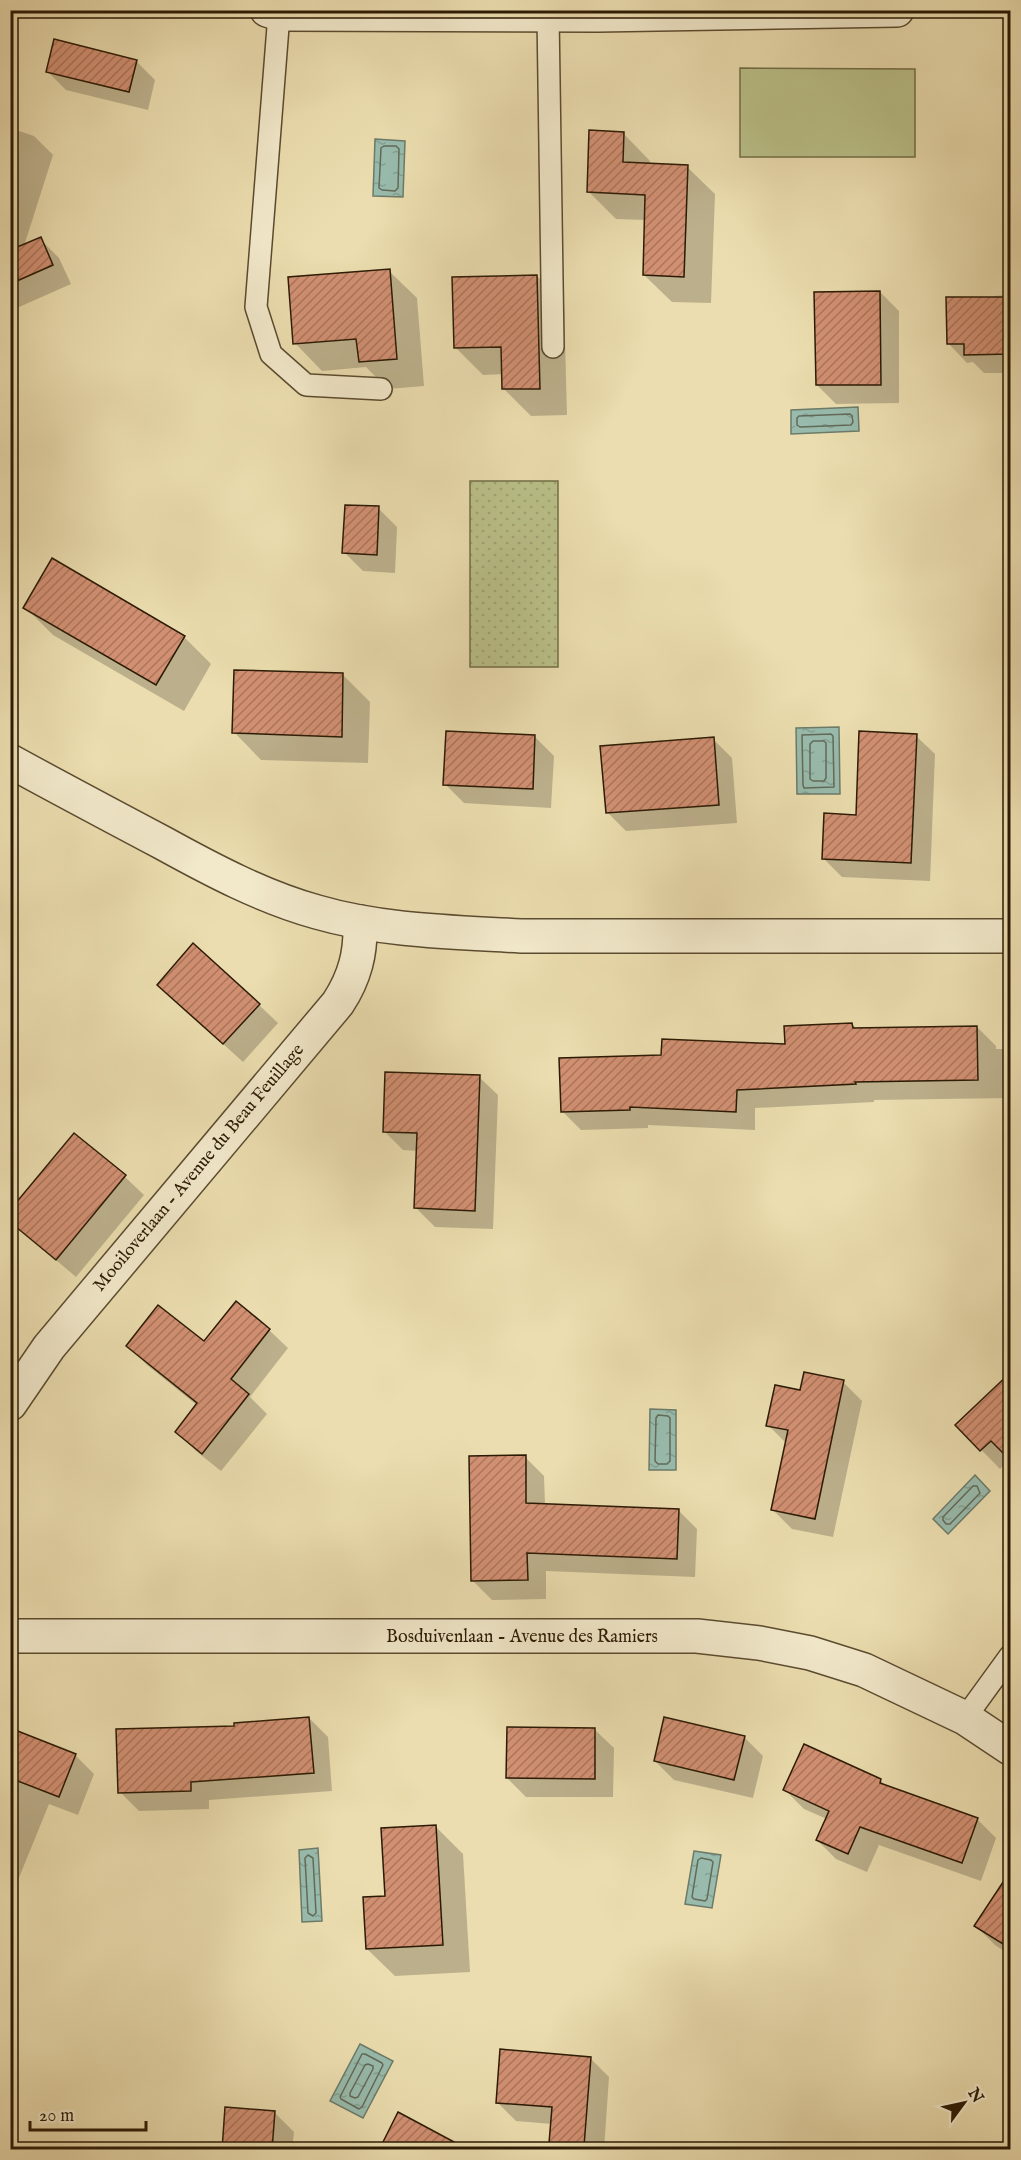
<svg xmlns="http://www.w3.org/2000/svg" width="1021" height="2160" viewBox="0 0 1021 2160" font-family="'IM FELL English',serif">
<style>
.garden{fill:url(#garden-dots);stroke:#726d46;stroke-width:1.5}
.pitch{fill:#bac089;stroke:#726d46;stroke-width:1.5}
.water{fill:url(#water-ripples);stroke:#6c7b69;stroke-width:1.5}
.shadow{fill:#0003}
.lines{fill:none;stroke-linecap:round;stroke-linejoin:round}
.shore{stroke:#626a58;stroke-width:1.5}
.building{fill:url(#building-hatch);stroke:#2b1a04;stroke-width:1.5}
.service-casing{stroke:#5b4b2f;stroke-width:24}
.minor-casing{stroke:#5b4b2f;stroke-width:36}
.service{stroke:#f2e9cb;stroke-width:21}
.minor{stroke:#f2e9cb;stroke-width:33}
.labels{text-anchor:middle;dominant-baseline:central;stroke-width:6;stroke-linejoin:round;paint-order:stroke}
.street-label{font-size:18px;fill:#2b1a04;stroke:#f2e9cb}
</style>
<defs>
<pattern id="garden-dots" width="8" height="8" patternUnits="userSpaceOnUse" patternTransform="scale(1.5)"><rect width="8" height="8" fill="#bac089"/><path d="M2 2h.1M6 6h.1" fill="none" stroke="#a0a475" stroke-width="1.8" stroke-linecap="round"/></pattern>
<pattern id="water-ripples" width="26" height="14" patternUnits="userSpaceOnUse" patternTransform="scale(1.5)"><rect width="26" height="14" fill="#98bbad"/><path d="M2 4q2-2 4 0t4 0M15 11q2-2 4 0t4 0" fill="none" stroke="#83a093"/></pattern>
<pattern id="building-hatch" width="6" height="6" patternUnits="userSpaceOnUse" patternTransform="scale(1.5)"><rect width="6" height="6" fill="#d29073"/><path d="M-1 1l2-2M0 6l6-6M5 7l2-2" fill="none" stroke="#ab755c"/></pattern>
</defs>
<rect width="100%" height="100%" fill="#ebddaf"/>
<filter id="stains"><feTurbulence type="fractalNoise" baseFrequency=".00333" numOctaves="4"/><feColorMatrix values="0 0 0 0 .2 0 0 0 0 .09 0 0 0 0 .02 0 0 0 .5 -.17"/></filter>
<radialGradient id="worn" r=".72"><stop offset=".6" stop-color="#630" stop-opacity="0"/><stop offset="1" stop-color="#630" stop-opacity=".3"/></radialGradient>
<rect class="garden" x="470" y="481" width="88" height="186"/>
<path class="pitch" d="M740 68 915 69V157H740Z"/>
<g class="water">
<path d="M375 139 405 141 403 197 373 196Z"/>
<path d="M858 407 859 431 791 434V410Z"/>
<path d="M839 727 840 794H797L796 728Z"/>
<path d="M650 1409 676 1410V1470H649Z"/>
<path d="M975 1475 990 1491 948 1534 933 1519Z"/>
<path d="M318 1848 322 1921 302 1922 299 1850Z"/>
<path d="M694 1851 721 1855 712 1908 685 1904Z"/>
<path d="M360 2044 393 2061 363 2118 330 2101Z"/>
</g>
<g class="shadow">
<path d="M136 61 155 80 148 110 66 90 47 71Z"/>
<path d="M10 128 34 136 53 155 24 246 40 239 59 258 71 284 10 311Z"/>
<path d="M623 133 650 161V165L687 167 715 194 711 303 672 302 644 275 646 220 616 219 589 192Z"/>
<path d="M389 271 417 298 424 386 388 389 366 367 322 371 295 343Z"/>
<path d="M537 276 564 304 567 415 531 416 504 389V374L483 375 455 347Z"/>
<path d="M880 292 899 311V403L836 404 817 385Z"/>
<path d="M1010 295V382L1002 373H984L973 362 967 363 949 344 993 299V296Z"/>
<path d="M378 508 397 527 395 573 363 571 344 552Z"/>
<path d="M25 607 184 637 211 664 184 711 53 635Z"/>
<path d="M342 674 370 702 368 763 261 760 234 732Z"/>
<path d="M916 736 935 754 930 881 842 877 823 858Z"/>
<path d="M535 737 554 756 551 808 464 803 445 784Z"/>
<path d="M713 739 732 758 737 823 626 831 607 812Z"/>
<path d="M178 1003 259 1005 278 1023 243 1062Z"/>
<path d="M852 1024 857 1029 977 1027 996 1046V1049H1010V1098L874 1100V1102L755 1108V1130L648 1125V1128L581 1130 562 1111 663 1057 786 1045Z"/>
<path d="M479 1077 498 1095 493 1229 435 1227 416 1208 418 1151 403 1150 384 1131Z"/>
<path d="M125 1177 144 1195 76 1277 10 1221Z"/>
<path d="M269 1330 288 1348 250 1397 267 1414 221 1471 196 1451 177 1432 198 1406 147 1365 128 1346 205 1343Z"/>
<path d="M1010 1374V1459L1000 1469 957 1425Z"/>
<path d="M843 1382 862 1401 833 1537 792 1529 773 1510 787 1444 768 1425 801 1392Z"/>
<path d="M525 1457 544 1476 545 1505 678 1510 697 1529 695 1577 546 1571V1599L492 1600 473 1581Z"/>
<path d="M309 1718 328 1737 332 1791 209 1800V1809L139 1811 120 1792 236 1727Z"/>
<path d="M10 1730 75 1755 94 1774 78 1815 49 1804 16 1885 10 1882Z"/>
<path d="M595 1730 614 1748 613 1797H526L507 1778Z"/>
<path d="M744 1737 763 1756 753 1798 674 1780 655 1761Z"/>
<path d="M880 1780 887 1787 977 1819 996 1838 981 1881 879 1845 867 1872 836 1859 817 1840 827 1819 804 1809 785 1790Z"/>
<path d="M436 1827 463 1854 470 1972 395 1976 367 1949 386 1898Z"/>
<path d="M1010 1873V1955L995 1945 976 1926Z"/>
<path d="M590 2058 609 2077 604 2150H557L550 2142 552 2124 516 2121 497 2102Z"/>
<path d="M275 2113 294 2132 292 2150H223Z"/>
<path d="M361 2143 372 2150H358Z"/>
</g>
<g class="lines">
<g class="shore">
<path d="M384 146H396L399 149 398 188 395 191 382 190 379 188 381 148Z"/>
<path d="M850 414 852 416 853 422 851 425 800 427 797 425V418L799 416Z"/>
<path d="M831 734 833 736 834 787 804 788 803 785 802 735Z"/>
<path d="M813 741H824L826 743V778L824 781H813L810 779V744Z"/>
<path d="M658 1415 668 1416 670 1418V1461L667 1464H658L655 1461 656 1418Z"/>
<path d="M973 1486H977L980 1493 950 1524H946L943 1520V1517Z"/>
<path d="M308 1855 313 1858 316 1913 313 1916 308 1913 305 1858Z"/>
<path d="M701 1858 711 1860 713 1862 707 1899 705 1901 694 1899 692 1897 698 1860Z"/>
<path d="M362 2054H365L382 2063 383 2065 362 2107 359 2109 341 2099 340 2097Z"/>
<path d="M368 2064 373 2066V2069L358 2097 355 2098 350 2096V2093L365 2065Z"/>
</g>
</g>
<g class="building">
<path d="M54 39 137 60 129 92 46 72Z"/>
<path d="M589 130 624 132 623 162 688 165 684 277 643 275 645 195 587 192Z"/>
<path d="M41 237 53 265 10 284V250Z"/>
<path d="M390 269 397 359 359 362 356 339 293 344 288 277Z"/>
<path d="M537 275 540 389H502L501 347 454 348 452 277Z"/>
<path d="M880 291 881 385H816L814 292Z"/>
<path d="M946 297H1011V354L964 355V344H947Z"/>
<path d="M345 505 379 506 377 555 342 553Z"/>
<path d="M52 558 185 636 156 685 23 608Z"/>
<path d="M234 670 343 673 342 737 232 733Z"/>
<path d="M446 731 535 735 533 789 443 785Z"/>
<path d="M859 731 917 734 911 863 822 859 824 813 856 815Z"/>
<path d="M714 737 719 805 606 813 600 746Z"/>
<path d="M193 943 260 1004 223 1044 157 985Z"/>
<path d="M852 1023 853 1028 977 1026 978 1080 855 1082 856 1084 737 1090 736 1112 630 1107V1110L561 1112 559 1058 661 1055 662 1039 785 1044 784 1026Z"/>
<path d="M385 1072 480 1075 475 1211 414 1208 417 1133 383 1132Z"/>
<path d="M74 1133 126 1175 56 1260 10 1222V1210Z"/>
<path d="M236 1301 270 1329 231 1379 249 1394 202 1454 175 1432 197 1403 126 1346 158 1305 204 1341Z"/>
<path d="M804 1372 844 1380 815 1519 771 1510 788 1430 766 1426 775 1385 800 1390Z"/>
<path d="M1011 1372V1461L991 1441 980 1451 955 1425Z"/>
<path d="M526 1455V1503L679 1509 677 1559 527 1553 528 1580 471 1581 469 1456Z"/>
<path d="M309 1717 314 1773 191 1782V1791L118 1793 116 1729 234 1726V1723Z"/>
<path d="M664 1717 745 1736 734 1780 654 1761Z"/>
<path d="M507 1727 595 1728V1779L506 1778Z"/>
<path d="M10 1728 76 1754 59 1797 10 1778Z"/>
<path d="M804 1744 881 1779 880 1783 978 1818 962 1863 860 1827 848 1854 816 1840 829 1811 783 1790Z"/>
<path d="M436 1825 443 1945 366 1949 363 1897 385 1896 381 1828Z"/>
<path d="M1011 1870V1949L974 1926Z"/>
<path d="M500 2049 591 2057 584 2146 549 2143 552 2107 496 2103Z"/>
<path d="M225 2107 275 2111 272 2150H222Z"/>
<path d="M398 2112 469 2150H379Z"/>
</g>
<g class="lines">
<g class="service-casing">
<g id="service">
<path d="M279 14 256 307 271 354 306 385 381 389"/>
<path d="M548 15 553 347"/>
<path d="M965 1718 1010 1656"/>
</g>
</g>
<g class="minor-casing">
<g id="minor">
<path d="M267 10 279 14 598 15 897 10"/>
<path d="M10 761C61 789 112 816 163 843 212 870 263 897 317 912 382 931 453 932 521 936H1010"/>
<path d="M10 1404 49 1347 338 1003C355 977 361 953 360 922"/>
<path d="M10 1636H697L759 1643 810 1653 864 1670 965 1718 1010 1748"/>
</g>
</g>
<use href="#service" class="service"/>
<use href="#minor" class="minor"/>
</g>
<g class="labels">
<g class="street-label">
<text transform="translate(199 1168) rotate(-50)">Mooiloverlaan - Avenue du Beau Feuillage</text>
<text x="522" y="1637">Bosduivenlaan - Avenue des Ramiers</text>
</g>
</g>
<rect width="1021" height="2160" fill="none" stroke="#ebddaf" stroke-width="36"/>
<rect x="12" y="12" width="997" height="2136" fill="none" stroke="#2b1a04" stroke-width="3"/>
<rect x="18" y="18" width="985" height="2124" fill="none" stroke="#2b1a04" stroke-width="1.5"/>
<g transform="translate(964 2103) rotate(57)" stroke="#f2e9cb" stroke-width="4.5" paint-order="stroke">
<path d="M0-4.5L10 22L0 15L-10 22Z" fill="#2b1a04"/>
<text y="-9" font-size="16" font-weight="bold" text-anchor="middle" fill="#2b1a04">N</text>
</g>
<path d="M30 2121v9h116v-9" fill="none" stroke="#2b1a04" stroke-width="3"/>
<text x="39" y="2121" font-size="18" fill="#2b1a04" stroke="#f2e9cb" stroke-width="4.5" paint-order="stroke">20 m</text>
<rect width="100%" height="100%" filter="url(#stains)"/>
<rect width="100%" height="100%" fill="url(#worn)"/>
</svg>
